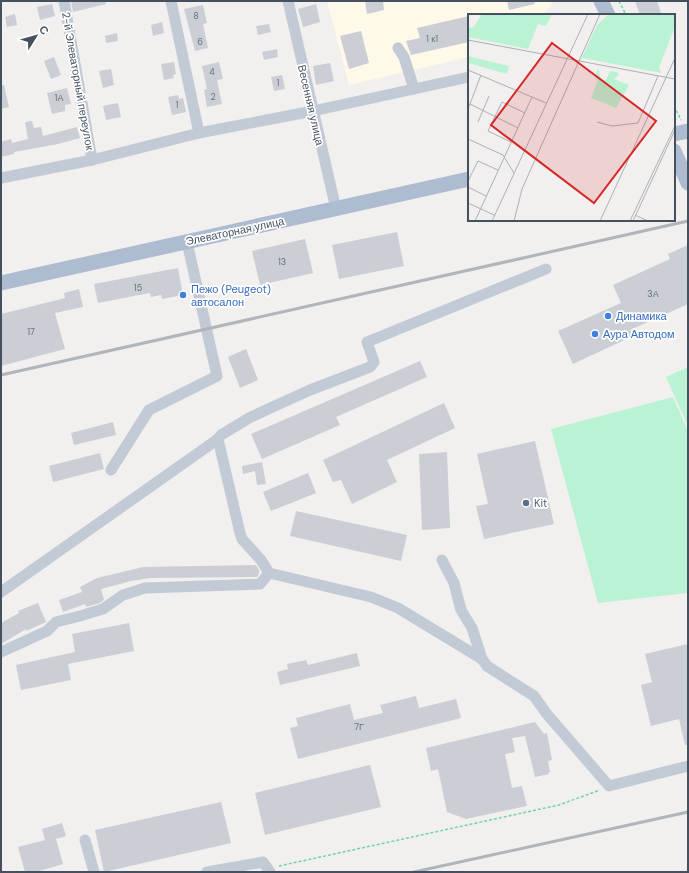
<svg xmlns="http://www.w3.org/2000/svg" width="689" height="873" viewBox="0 0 689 873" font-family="'DM Sans',sans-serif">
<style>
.commercial{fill:#fef9e8}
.green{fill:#baf3d4}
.building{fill:#cbced4}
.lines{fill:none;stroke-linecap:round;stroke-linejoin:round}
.path{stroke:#6fd4aa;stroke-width:1.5;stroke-dasharray:3 2;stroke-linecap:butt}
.minor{stroke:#c2cad6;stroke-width:11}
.major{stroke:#adbcd1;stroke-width:15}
.rail{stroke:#b1b4ba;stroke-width:3}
.shop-dot{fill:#3f7fe0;stroke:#fff;stroke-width:1.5}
.service-dot{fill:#5c6f8a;stroke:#fff;stroke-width:1.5}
.labels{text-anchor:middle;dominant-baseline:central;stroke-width:3.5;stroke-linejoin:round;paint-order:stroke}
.number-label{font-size:9px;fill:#67707c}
.street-label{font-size:11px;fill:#46515f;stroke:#fff}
.shop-label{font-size:11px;fill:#366cbe;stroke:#fff;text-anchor:start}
.service-label{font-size:11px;fill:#4e5e75;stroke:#fff;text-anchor:start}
.inset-road{fill:none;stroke:#adb0b5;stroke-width:1}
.view{fill:#d62828;fill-opacity:0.15;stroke:#d62828;stroke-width:2}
.inset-edge{fill:none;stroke:#46515f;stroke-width:2}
</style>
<rect width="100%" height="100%" fill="#f2efef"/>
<path class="commercial" d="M327 1H551L552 4 544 13 545 15H469V57L349 85Z"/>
<g class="green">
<path d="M688 367V426L666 377Z"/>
<path d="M673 397 688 431V593L598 603 551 429Z"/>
</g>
<g class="building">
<path d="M71 1H105L106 4 73 12Z"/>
<path d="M365 1H383L384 10 367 14Z"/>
<path d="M507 1H534L535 4 509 10Z"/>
<path d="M635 1H657L661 13 655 15H640Z"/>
<path d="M52 4 55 16 40 20 37 7Z"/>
<path d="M316 4 320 22 303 27 298 9Z"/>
<path d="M203 5 207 23 203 24 208 48 195 51 184 9Z"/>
<path d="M15 14 17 25 7 27 5 17Z"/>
<path d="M469 16V42L411 55 406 41 420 38 417 28Z"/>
<path d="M162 22 164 33 153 36 151 25Z"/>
<path d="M269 24 271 32 258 35 256 26Z"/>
<path d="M361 31 369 63 349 69 340 36Z"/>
<path d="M117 33 118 41 106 43 105 36Z"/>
<path d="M277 49 278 57 264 60 262 52Z"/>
<path d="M54 57 61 75 51 79 44 61Z"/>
<path d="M174 62 176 74 173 75 174 78 164 80 161 64Z"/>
<path d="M219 62 223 79 217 80 222 104 207 107 204 90 207 89 202 66Z"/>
<path d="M330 63 334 81 316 85 313 66Z"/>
<path d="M111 69 114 85 103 88 99 71Z"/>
<path d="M282 75 285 89 274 91 271 77Z"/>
<path d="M1 85H4L9 107 1 109Z"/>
<path d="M67 88 71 104 65 105V111L52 114 47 93Z"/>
<path d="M178 95 179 99 183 98 186 112 172 115 168 97Z"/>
<path d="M118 103 121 117 106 120 103 106Z"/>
<path d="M32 121 34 128 41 127 43 136 77 127 80 138 58 144 14 152V154L1 157V142L11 139 12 143 28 139 25 122Z"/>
<path d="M397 232 404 266 339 279 332 245Z"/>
<path d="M305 239 313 273 260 285 252 251Z"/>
<path d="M688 245V304L630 330 633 336 573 364 558 331 621 303 613 285 670 259 668 254Z"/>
<path d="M178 268 183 295 162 299 161 295 151 297 150 293 98 303 94 284Z"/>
<path d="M79 289 83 307 55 313 65 349 1 366V314L65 298 64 293Z"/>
<path d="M246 349 258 380 240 388 228 357Z"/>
<path d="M420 361 427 377 336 417 340 425 262 459 251 434Z"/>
<path d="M444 403 455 428 387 460 397 482 352 504 341 480 333 482 323 460Z"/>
<path d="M113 422 116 435 74 445 71 433Z"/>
<path d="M535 441 554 524 484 539 476 506 488 504 477 454Z"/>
<path d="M447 452 450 528 422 530 419 454Z"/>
<path d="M100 453 104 469 53 482 49 466Z"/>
<path d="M262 462 266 484 257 485 255 471 243 474 242 466Z"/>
<path d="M308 473 316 493 271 511 263 492Z"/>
<path d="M296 511 407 535 401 561 290 536Z"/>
<path d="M256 565 259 570V574L257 577 150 578 131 581 101 589 104 600 100 603 86 607 85 604 63 612 59 600 82 592 80 587 97 578 143 567Z"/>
<path d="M38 603 46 622 26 631V629L1 644V623L19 613 18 611Z"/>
<path d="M129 623 134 651 68 664 71 680 21 690 16 665 75 652 72 634Z"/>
<path d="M688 644V745H685L679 719 651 726 641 685 652 682 645 654Z"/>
<path d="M357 653 360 666 280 685 277 672 288 669 287 664 306 660 308 665Z"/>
<path d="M416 696 419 708 456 699 461 718 298 759 290 728 298 726 296 718 350 704 354 720 383 713 380 705Z"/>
<path d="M535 722 544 734 547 733 552 760 548 761 550 772H548L549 774 535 777 525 736 512 738 515 752 505 754 512 788 522 786 527 806 466 819 447 812 438 769 431 771 426 748Z"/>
<path d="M370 765 381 807 265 835 255 793Z"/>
<path d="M221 802 231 843 104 872 95 830Z"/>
<path d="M62 823 66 836 56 839 63 864 36 872H25L18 847 45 840 42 829Z"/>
</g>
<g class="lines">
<g class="path">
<path d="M619 1 626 15"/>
<path d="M674 106 681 120"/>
<path d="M279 866 559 805 600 790"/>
</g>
<g class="minor">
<path d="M64 1 92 160"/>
<path d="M171 1 199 133"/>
<path d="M288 1 336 209"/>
<path d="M398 48 404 57 414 89"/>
<path d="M1 178 92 160 199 133 313 111 469 77"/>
<path d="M111 470 149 410 217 376 187 242"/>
<path d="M442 560 454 583 461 610 472 628 482 659 487 666 534 696 546 713 609 786 688 766"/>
<path d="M1 592 218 439"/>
<path d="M1 652 47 631 56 622 80 616 103 609 123 595 145 588 260 584 269 573"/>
<path d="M482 659 398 608 371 597 269 573 261 560 242 539 240 533 218 439 221 435 249 418 277 405 310 390 370 367 374 362 367 342 546 269"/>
<path d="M85 840 94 872"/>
<path d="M207 872 263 862 270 872"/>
</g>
<g class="major">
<path d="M601 1 608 15"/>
<path d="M674 134 688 131"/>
<path d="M674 151 688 183"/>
<path d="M1 283 469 179"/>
</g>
<g class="rail">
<path d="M1 375 688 221"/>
<path d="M414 872 688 812"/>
</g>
</g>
<g class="shop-dot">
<circle cx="183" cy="295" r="4"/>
<circle cx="608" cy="316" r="4"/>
<circle cx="595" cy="334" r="4"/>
</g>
<circle class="service-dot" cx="526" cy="503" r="4"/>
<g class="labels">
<g class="number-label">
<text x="196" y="16">8</text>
<text x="432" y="39">1 к1</text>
<text x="200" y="42">6</text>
<text x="212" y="72">4</text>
<text x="278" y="83">1</text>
<text x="213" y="97">2</text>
<text x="59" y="98">1А</text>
<text x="177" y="105">1</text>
<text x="282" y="262">13</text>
<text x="138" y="288">15</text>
<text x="653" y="294">3А</text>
<text x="31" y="332">17</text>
<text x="359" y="727">7Г</text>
</g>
<g class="street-label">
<text transform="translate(78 81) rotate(80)">2-й Элеваторный переулок</text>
<text transform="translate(311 105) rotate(77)">Весенняя улица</text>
<text transform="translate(235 231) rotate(-12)">Элеваторная улица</text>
</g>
<g class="shop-label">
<text x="191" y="289">Пежо (Peugeot)<tspan x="191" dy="13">автосалон</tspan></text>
<text x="616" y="316">Динамика</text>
<text x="603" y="334">Аура Автодом</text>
</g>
<g class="service-label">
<text x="534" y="503">Kit</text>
</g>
</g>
<g transform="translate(468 14)">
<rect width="207" height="207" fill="#f2efef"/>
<path d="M14 0H84L78 12 70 10 60 35 0 23V13L5 14ZM141 0H207V13L191 53 193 59 114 44 129 11ZM0 42 41 52 39 60 0 49ZM130 53 133 65 138 66 142 57 149 58 151 61 141 69 146 65 161 71 148 94 123 84 130 66 127 65Z" fill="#baf3d4"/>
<path class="inset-road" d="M0 26 207 65M0 56 78 89M2 90 50 114M0 95 13 61M10 108 21 82M129 108 144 112 170 109 190 62M0 125 35 141 46 159M43 128 20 117 34 88 57 99M0 167 10 147 30 156M0 173 18 182M0 189 26 201M167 201 180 207M7 207 64 83M24 207 120 0M46 207 54 175 132 0M132 207 207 44M162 207 207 112M165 207 207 116"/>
<path class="view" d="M84 29 188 107 126 189 23 111Z"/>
<rect width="207" height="207" class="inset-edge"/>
</g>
<rect width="689" height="873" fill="none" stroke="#46515f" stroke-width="4"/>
<g transform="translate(36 36) rotate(53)" stroke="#ffffff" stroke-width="3" paint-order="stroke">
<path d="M0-3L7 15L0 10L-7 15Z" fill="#46515f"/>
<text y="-6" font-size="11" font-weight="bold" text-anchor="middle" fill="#46515f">С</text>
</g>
</svg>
